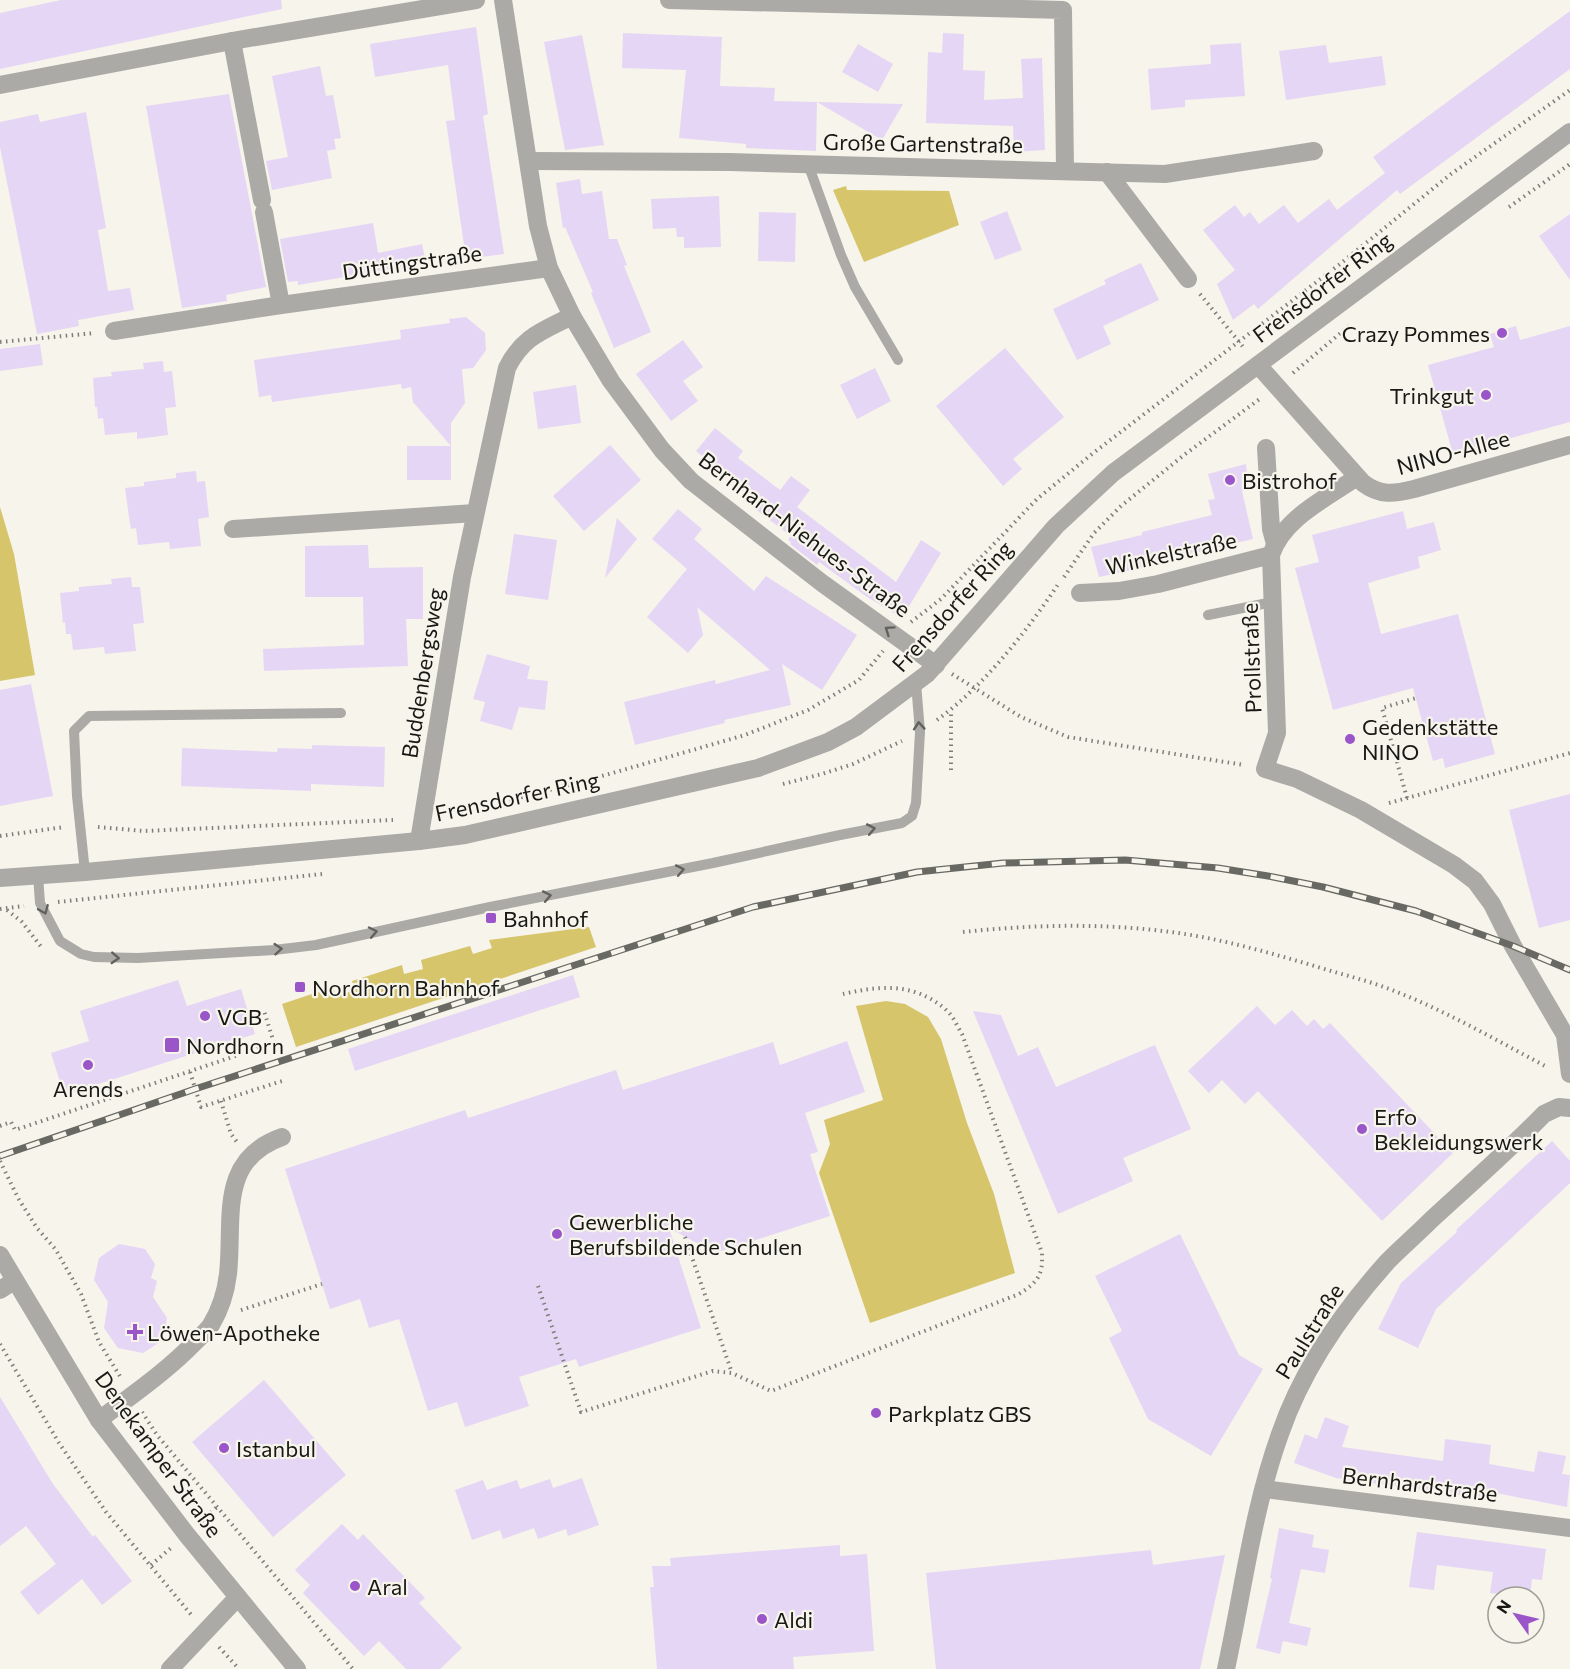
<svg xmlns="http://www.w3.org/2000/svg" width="1570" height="1669" viewBox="0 0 1570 1669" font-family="Commissioner,sans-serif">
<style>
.green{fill:#d7c56b}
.building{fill:#e6d6f5}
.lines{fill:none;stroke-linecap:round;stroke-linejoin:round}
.path{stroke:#7f7e78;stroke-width:4;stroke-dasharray:1.5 4.5;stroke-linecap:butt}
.service{stroke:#abaaa6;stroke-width:10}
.minor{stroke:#abaaa6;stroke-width:18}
.tertiary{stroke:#abaaa6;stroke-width:18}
.rail-casing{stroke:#696963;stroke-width:7}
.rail{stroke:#f6f4eb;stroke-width:4.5;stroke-dasharray:14;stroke-linecap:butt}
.oneway{stroke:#62615e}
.poi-dot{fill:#9a55c9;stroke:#f6f4eb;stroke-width:2}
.labels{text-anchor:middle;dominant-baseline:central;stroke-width:4.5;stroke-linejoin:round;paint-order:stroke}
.street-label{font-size:22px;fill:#181815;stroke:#f6f4eb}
.poi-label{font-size:22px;fill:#181815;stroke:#f6f4eb;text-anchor:start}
</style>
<rect width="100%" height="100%" fill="#f6f4eb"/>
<g class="green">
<path d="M846 186 847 190 949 191 959 225 864 262 833 190Z"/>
<path d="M0 507 14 554 35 675 0 681Z"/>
<path d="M589 927 596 947 296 1047 282 1004 333 987 336 996 355 990 352 981 402 965 404 974 423 969 421 960 470 946 473 954 492 948 489 940Z"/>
<path d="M886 1001 905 1004 928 1017 941 1039 967 1123 994 1194 1015 1273 870 1323 819 1173 830 1144 824 1120 883 1100 856 1006Z"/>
</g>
<g class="building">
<path d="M61 0H281L282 9 0 69V13Z"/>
<path d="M1570 11V69L1400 194 1397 190 1258 309 1254 304 1233 320 1217 284 1235 270 1203 230 1235 205 1244 217 1250 212 1259 224 1284 205 1298 223 1329 199 1337 210 1385 173 1373 157Z"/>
<path d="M476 27 488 114 483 116 504 254 466 259 446 121 455 120 448 65 375 77 370 44Z"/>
<path d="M623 33 722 37 720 86 775 88 774 101 903 104 882 140 817 102 816 151 746 148V144L679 138 686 70 622 68Z"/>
<path d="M943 33 964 34 963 70 985 71 984 100 1023 98 1021 59 1042 58 1045 150 1014 152 1013 126 926 123 928 52 942 53Z"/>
<path d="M582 35 604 145 565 150 544 42Z"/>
<path d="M1241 43 1245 96 1185 100V107L1151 110 1148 69 1211 64 1210 45Z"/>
<path d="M858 44 893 64 878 92 842 72Z"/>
<path d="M1326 45 1329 63 1382 56 1386 85 1286 100 1279 51Z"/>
<path d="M320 66 326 96 333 95 341 138 334 139 336 149 327 151 332 178 272 190 266 161 288 157 272 76Z"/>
<path d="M229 94 266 287 226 295 227 301 182 308 146 106Z"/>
<path d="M86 112 106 228 98 230 108 291 130 288 134 310 78 320 79 326 37 334 0 147V122L38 114 40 122Z"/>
<path d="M580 179 582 194 602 191 609 239H617L627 265 624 266 651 332 614 348 591 293 593 292 565 227 563 228 556 183Z"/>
<path d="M719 196 721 247 684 248V237H677L676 228 653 229 651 199Z"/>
<path d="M1007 211 1022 250 995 260 980 222Z"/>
<path d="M759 212 796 213 795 262 758 261Z"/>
<path d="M1570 214V280L1539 236Z"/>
<path d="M373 223 378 253 422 244 426 263 298 285V281L288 282 280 239Z"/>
<path d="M1141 263 1159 300 1103 326 1111 344 1077 360 1053 309 1106 284 1104 280Z"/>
<path d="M466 317 485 333 486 350 473 368 462 369 465 403 451 423V480H407V446H451L413 402 411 387 402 389 401 384 272 402 271 395 259 397 254 360 401 339 400 330 450 323 449 319Z"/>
<path d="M1516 326 1520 340 1570 326V422L1453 454 1428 365 1494 347 1490 334Z"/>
<path d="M683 340 703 367 683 381 698 401 671 421 636 374Z"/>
<path d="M40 344 43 365 0 371V349Z"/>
<path d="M1005 348 1064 417 1013 459 1022 469 1003 486 936 406Z"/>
<path d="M163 361 164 372 172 371 176 407 165 408 168 435 137 439V432L105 435 103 418 98 419 97 407H95L93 378 112 376 111 372 144 369 143 363Z"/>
<path d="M875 368 891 401 857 419 840 385Z"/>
<path d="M576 385 581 423 538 429 533 392Z"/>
<path d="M715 428 743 451 738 458 780 490 791 476 810 490 797 507 896 582 921 540 941 553 902 618 867 597 819 562 817 565 790 544 791 542 788 540 791 536 743 500 747 494 696 451Z"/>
<path d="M610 445 641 480 584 531 553 496Z"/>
<path d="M1246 464 1249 490 1242 491 1253 539 1191 554 1192 557 1099 577 1091 547 1142 535V532L1212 515 1208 500 1215 499 1208 474Z"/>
<path d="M196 471 197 482 205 481 209 517 198 519 201 546 170 549 169 542 138 545 136 528 131 529 129 517 125 488 144 486V482L176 478V473Z"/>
<path d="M678 509 702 529 694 539 754 591 766 576 857 635 822 690 782 664 791 705 724 720 725 723 635 745 624 702 715 680 716 684 770 670 697 607 703 635 688 653 647 617 687 569 652 539Z"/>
<path d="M1403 511 1407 529 1434 522 1441 550 1418 557 1420 568 1368 583 1381 634 1458 614 1495 754 1445 768 1443 758 1433 761 1413 688 1333 710 1295 568 1319 562 1312 535Z"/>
<path d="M617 518 637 539 605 578Z"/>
<path d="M514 534 557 540 548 600 505 594Z"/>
<path d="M368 545 369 568 423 567V619H406L408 666 264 671 263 649 364 645 363 597H305V546Z"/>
<path d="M131 577 132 587H140L144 623 133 624 136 651 105 654 104 647 73 650 71 634H66L65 622 63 623 60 593 79 591V587L112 584 111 579Z"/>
<path d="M487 654 530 666 527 679 548 681 545 710 519 707 512 730 480 721 485 702 473 699Z"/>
<path d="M31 684 53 796 0 806V690Z"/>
<path d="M312 745 385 747 384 787 311 784V791L181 786 182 748 277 752 278 748 312 749Z"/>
<path d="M1570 794V920L1539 928 1509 810Z"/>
<path d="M573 975 580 997 355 1071 348 1049Z"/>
<path d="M178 980 187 1006 241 989 255 1034 64 1095 51 1053 89 1041 80 1011Z"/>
<path d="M1257 1006 1275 1025 1292 1010 1307 1026 1314 1019 1323 1029 1330 1023 1453 1153 1382 1221 1258 1091 1245 1104 1222 1080 1209 1093 1188 1071Z"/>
<path d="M973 1011 1001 1015 1018 1056 1038 1047 1056 1087 1155 1045 1191 1129 1123 1158 1133 1181 1058 1214Z"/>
<path d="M847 1041 865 1092 805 1113 818 1152 810 1154 830 1216 715 1253 669 1228 701 1328 579 1367 576 1359 519 1377 529 1406 465 1427 457 1402 428 1411 399 1319 369 1328 360 1299 330 1309 285 1169 465 1110 468 1118 616 1070 623 1090 773 1042 780 1065Z"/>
<path d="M1552 1141 1570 1161V1183L1436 1309 1418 1348 1378 1329 1401 1283 1457 1232 1456 1230Z"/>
<path d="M1180 1234 1239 1355 1263 1369 1211 1456 1148 1419 1109 1338 1122 1331 1095 1276Z"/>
<path d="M119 1244 145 1249 155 1264 151 1278 157 1281 153 1297 167 1318 163 1340 143 1353 118 1348 104 1328 108 1302 94 1280 99 1258Z"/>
<path d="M264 1380 346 1475 273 1537 192 1442Z"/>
<path d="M0 1397 53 1484 93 1537 95 1535 132 1581 102 1605 82 1579 38 1615 20 1592 56 1564 26 1526 0 1546Z"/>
<path d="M1325 1417 1349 1426 1342 1447 1443 1461 1445 1439 1491 1445 1489 1464 1534 1472 1538 1451 1566 1456 1562 1474 1570 1475 1567 1507 1486 1491 1485 1499 1336 1478 1294 1463 1305 1434 1317 1439Z"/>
<path d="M582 1478 599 1525 568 1536 566 1529 538 1539 534 1528 503 1539 500 1530 472 1540 455 1490 483 1480 487 1490 517 1480 520 1489 550 1479 553 1488Z"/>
<path d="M342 1524 358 1540 363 1534 425 1598 419 1603 462 1648 440 1669H406L379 1641 364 1656 303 1593 310 1585 295 1570Z"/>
<path d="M1279 1528 1314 1535 1312 1547 1329 1550 1325 1573 1301 1569 1289 1623 1311 1628 1307 1646 1283 1641 1280 1654 1256 1648 1272 1579 1270 1578Z"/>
<path d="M1417 1532 1546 1549 1542 1580 1532 1579 1530 1597 1490 1593 1493 1572 1437 1565 1434 1590 1409 1587Z"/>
<path d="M840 1545V1556L867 1554 874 1651 793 1657 794 1669H657L650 1587H654L652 1566H671L670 1558Z"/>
<path d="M1151 1550 1153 1565 1225 1555 1200 1669H936L926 1573Z"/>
</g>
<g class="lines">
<g class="path">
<path d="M1509 207 1570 164"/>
<path d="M1200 294 1244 348"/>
<path d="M0 342 95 333"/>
<path d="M1293 373 1349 326"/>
<path d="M1064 577 1094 533 1121 506 1184 455 1261 398"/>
<path d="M911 622 941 599 1037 499 1092 454 1340 264 1451 174 1570 90"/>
<path d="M952 674 1021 717 1068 737 1244 765"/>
<path d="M937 720C985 685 1026 632 1059 583"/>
<path d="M951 770V710"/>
<path d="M783 784 822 774 853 764 902 741"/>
<path d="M1407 798 1382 708 1416 698"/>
<path d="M1389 803 1570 753"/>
<path d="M492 805 595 778 745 735 808 710 859 680 883 651"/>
<path d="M98 827 144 831 393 820"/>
<path d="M0 836 64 827"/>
<path d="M58 902 322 874"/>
<path d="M0 909 24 906"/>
<path d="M7 910 22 922 42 948"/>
<path d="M963 932C1029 925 1096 923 1163 931 1216 937 1267 952 1318 967 1340 974 1362 979 1384 987 1441 1008 1494 1039 1547 1067"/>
<path d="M190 1072 201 1107 282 1081"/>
<path d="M221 1101 231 1134 237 1142"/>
<path d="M0 1126 11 1122 15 1130 274 1043 264 1011"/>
<path d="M0 1161 18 1198 37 1228 56 1250 81 1294 99 1342 121 1378"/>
<path d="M685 1237 732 1373"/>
<path d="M538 1286 581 1412 713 1371 732 1373 771 1391 1019 1294C1038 1282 1043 1275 1042 1253L962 1034C958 1028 955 1020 950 1014 945 1008 938 1003 931 999 902 983 874 987 843 994"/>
<path d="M241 1310 322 1284"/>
<path d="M0 1344 59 1443 106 1512 193 1617"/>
<path d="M142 1412 157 1435 353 1669"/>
<path d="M202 1521 218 1506"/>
<path d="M151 1565 171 1548"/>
<path d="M219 1647 239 1669"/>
</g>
<g class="service">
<path d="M808 164 841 255 855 287 898 360"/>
<path d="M1208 615 1273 602"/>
<path d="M85 872 77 796 74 731 89 716 341 713"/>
<path d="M38 875 40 903 60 941 81 954 94 957 138 958 274 950 316 945 490 907 713 863 840 835 902 823 912 816 916 803 920 732 916 683"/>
</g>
<g class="minor">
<path d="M503 0 538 226 549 268 572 316 611 381 662 450 691 481 822 583 936 665"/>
<path d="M669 0 1063 10 1065 170"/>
<path d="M232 41 262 200"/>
<path d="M0 85 232 41 476 0"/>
<path d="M529 161 729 162 1165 174 1314 151"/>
<path d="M1107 172 1188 279"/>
<path d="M264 212 281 305"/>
<path d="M114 331 281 305 549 268"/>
<path d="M1258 365 1363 483C1380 496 1394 494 1414 489L1570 445"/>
<path d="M1266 448 1271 529 1275 544"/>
<path d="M1357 477C1327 498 1283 518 1271 555L1277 733 1265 769 1297 779 1361 810 1454 865 1475 881 1492 904 1513 946 1565 1035 1570 1074"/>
<path d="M233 529 475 513"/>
<path d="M1080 593 1119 591 1158 584 1271 555"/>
<path d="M419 841 462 577 507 368C523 336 543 331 572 316"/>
<path d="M0 1290 14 1281"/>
<path d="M99 1420C132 1395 167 1371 195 1342 200 1337 207 1331 211 1325 220 1310 226 1291 228 1274 234 1219 217 1160 282 1137"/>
<path d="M1264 1489 1570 1528"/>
<path d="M170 1669 238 1597"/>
<path d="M1226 1669C1243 1591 1253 1509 1280 1434 1302 1370 1343 1311 1388 1261 1402 1247 1417 1234 1431 1220 1469 1185 1508 1151 1544 1114L1559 1107 1570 1108"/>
</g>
<g class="tertiary">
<path d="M0 878 85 872 419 841 465 835 758 768 828 742 856 727 927 674 1056 526 1113 473 1570 132"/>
<path d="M0 1255 99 1420 187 1535 297 1669"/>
</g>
<g class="rail-casing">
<path id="rail" d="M0 1156 195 1089 753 907 917 872 1003 863 1125 860 1218 868 1268 876 1323 887 1416 911 1513 946 1570 970"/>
</g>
<use href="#rail" class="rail"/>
</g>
<defs><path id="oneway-chevron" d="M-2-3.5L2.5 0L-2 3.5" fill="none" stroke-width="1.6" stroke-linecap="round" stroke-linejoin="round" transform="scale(1.5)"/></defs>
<g class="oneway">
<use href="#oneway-chevron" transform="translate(889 630) rotate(-145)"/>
<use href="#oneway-chevron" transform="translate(919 726) rotate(-94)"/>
<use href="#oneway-chevron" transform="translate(871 829) rotate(-11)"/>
<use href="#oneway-chevron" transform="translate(680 870) rotate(-11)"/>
<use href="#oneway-chevron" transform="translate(547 896) rotate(-11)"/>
<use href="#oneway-chevron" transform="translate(44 910) rotate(67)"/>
<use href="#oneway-chevron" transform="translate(373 932) rotate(-12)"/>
<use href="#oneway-chevron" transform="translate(278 949) rotate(-5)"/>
<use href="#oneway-chevron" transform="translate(115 958) rotate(3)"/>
</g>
<g class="poi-dot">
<circle cx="1502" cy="333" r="6"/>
<circle cx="1486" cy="395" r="6"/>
<circle cx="1230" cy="480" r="6"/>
<circle cx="1350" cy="739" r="6"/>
<rect x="485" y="912" width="12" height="12" rx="3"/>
<rect x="294" y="981" width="12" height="12" rx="3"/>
<circle cx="205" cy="1016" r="6"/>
<rect x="164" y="1037" width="16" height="16" rx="3"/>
<circle cx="88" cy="1065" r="6"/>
<circle cx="1362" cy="1129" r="6"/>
<circle cx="557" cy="1234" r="6"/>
<path d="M132 1323h6v6h6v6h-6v6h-6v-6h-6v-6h6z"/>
<circle cx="876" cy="1413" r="6"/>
<circle cx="224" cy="1448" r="6"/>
<circle cx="355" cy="1586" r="6"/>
<circle cx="762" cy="1619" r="6"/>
</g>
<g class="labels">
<g class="street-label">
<text transform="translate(923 143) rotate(1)">Große Gartenstraße</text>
<text transform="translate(412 262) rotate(-8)">Düttingstraße</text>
<text transform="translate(1322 287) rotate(-37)">Frensdorfer Ring</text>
<text transform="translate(1453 452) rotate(-15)">NINO-Allee</text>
<text transform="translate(805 534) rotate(37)">Bernhard-Niehues-Straße</text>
<text transform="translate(1171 553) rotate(-12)">Winkelstraße</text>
<text transform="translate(952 606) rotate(-48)">Frensdorfer Ring</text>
<text transform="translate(1251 658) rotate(-92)">Prollstraße</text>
<text transform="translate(422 673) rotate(-81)">Buddenbergsweg</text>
<text transform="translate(517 796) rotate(-12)">Frensdorfer Ring</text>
<text transform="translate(1309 1331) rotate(-58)">Paulstraße</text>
<text transform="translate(159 1454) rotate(54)">Denekamper Straße</text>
<text transform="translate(1420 1484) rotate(7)">Bernhardstraße</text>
</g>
<g class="poi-label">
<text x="1490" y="333" text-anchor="end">Crazy Pommes</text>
<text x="1474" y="395" text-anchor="end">Trinkgut</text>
<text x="1242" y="480">Bistrohof</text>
<text x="1362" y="726">Gedenkstätte<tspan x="1362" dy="25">NINO</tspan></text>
<text x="503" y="918">Bahnhof</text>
<text x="312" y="987">Nordhorn Bahnhof</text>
<text x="217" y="1016">VGB</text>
<text x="186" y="1045">Nordhorn</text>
<text x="88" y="1088" text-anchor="middle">Arends</text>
<text x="1374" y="1116">Erfo<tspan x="1374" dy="25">Bekleidungswerk</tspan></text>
<text x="569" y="1221">Gewerbliche<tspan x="569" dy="25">Berufsbildende Schulen</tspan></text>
<text x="147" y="1332">Löwen-Apotheke</text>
<text x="888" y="1413">Parkplatz GBS</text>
<text x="236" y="1448">Istanbul</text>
<text x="367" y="1586">Aral</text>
<text x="774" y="1619">Aldi</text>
</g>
</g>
<g transform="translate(1516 1615) rotate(304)"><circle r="28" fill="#f6f4eb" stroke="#9d9c95" stroke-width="1.5"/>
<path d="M0-4.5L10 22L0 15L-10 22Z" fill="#9a55c9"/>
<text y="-9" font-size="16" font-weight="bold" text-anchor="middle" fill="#181815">N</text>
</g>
</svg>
